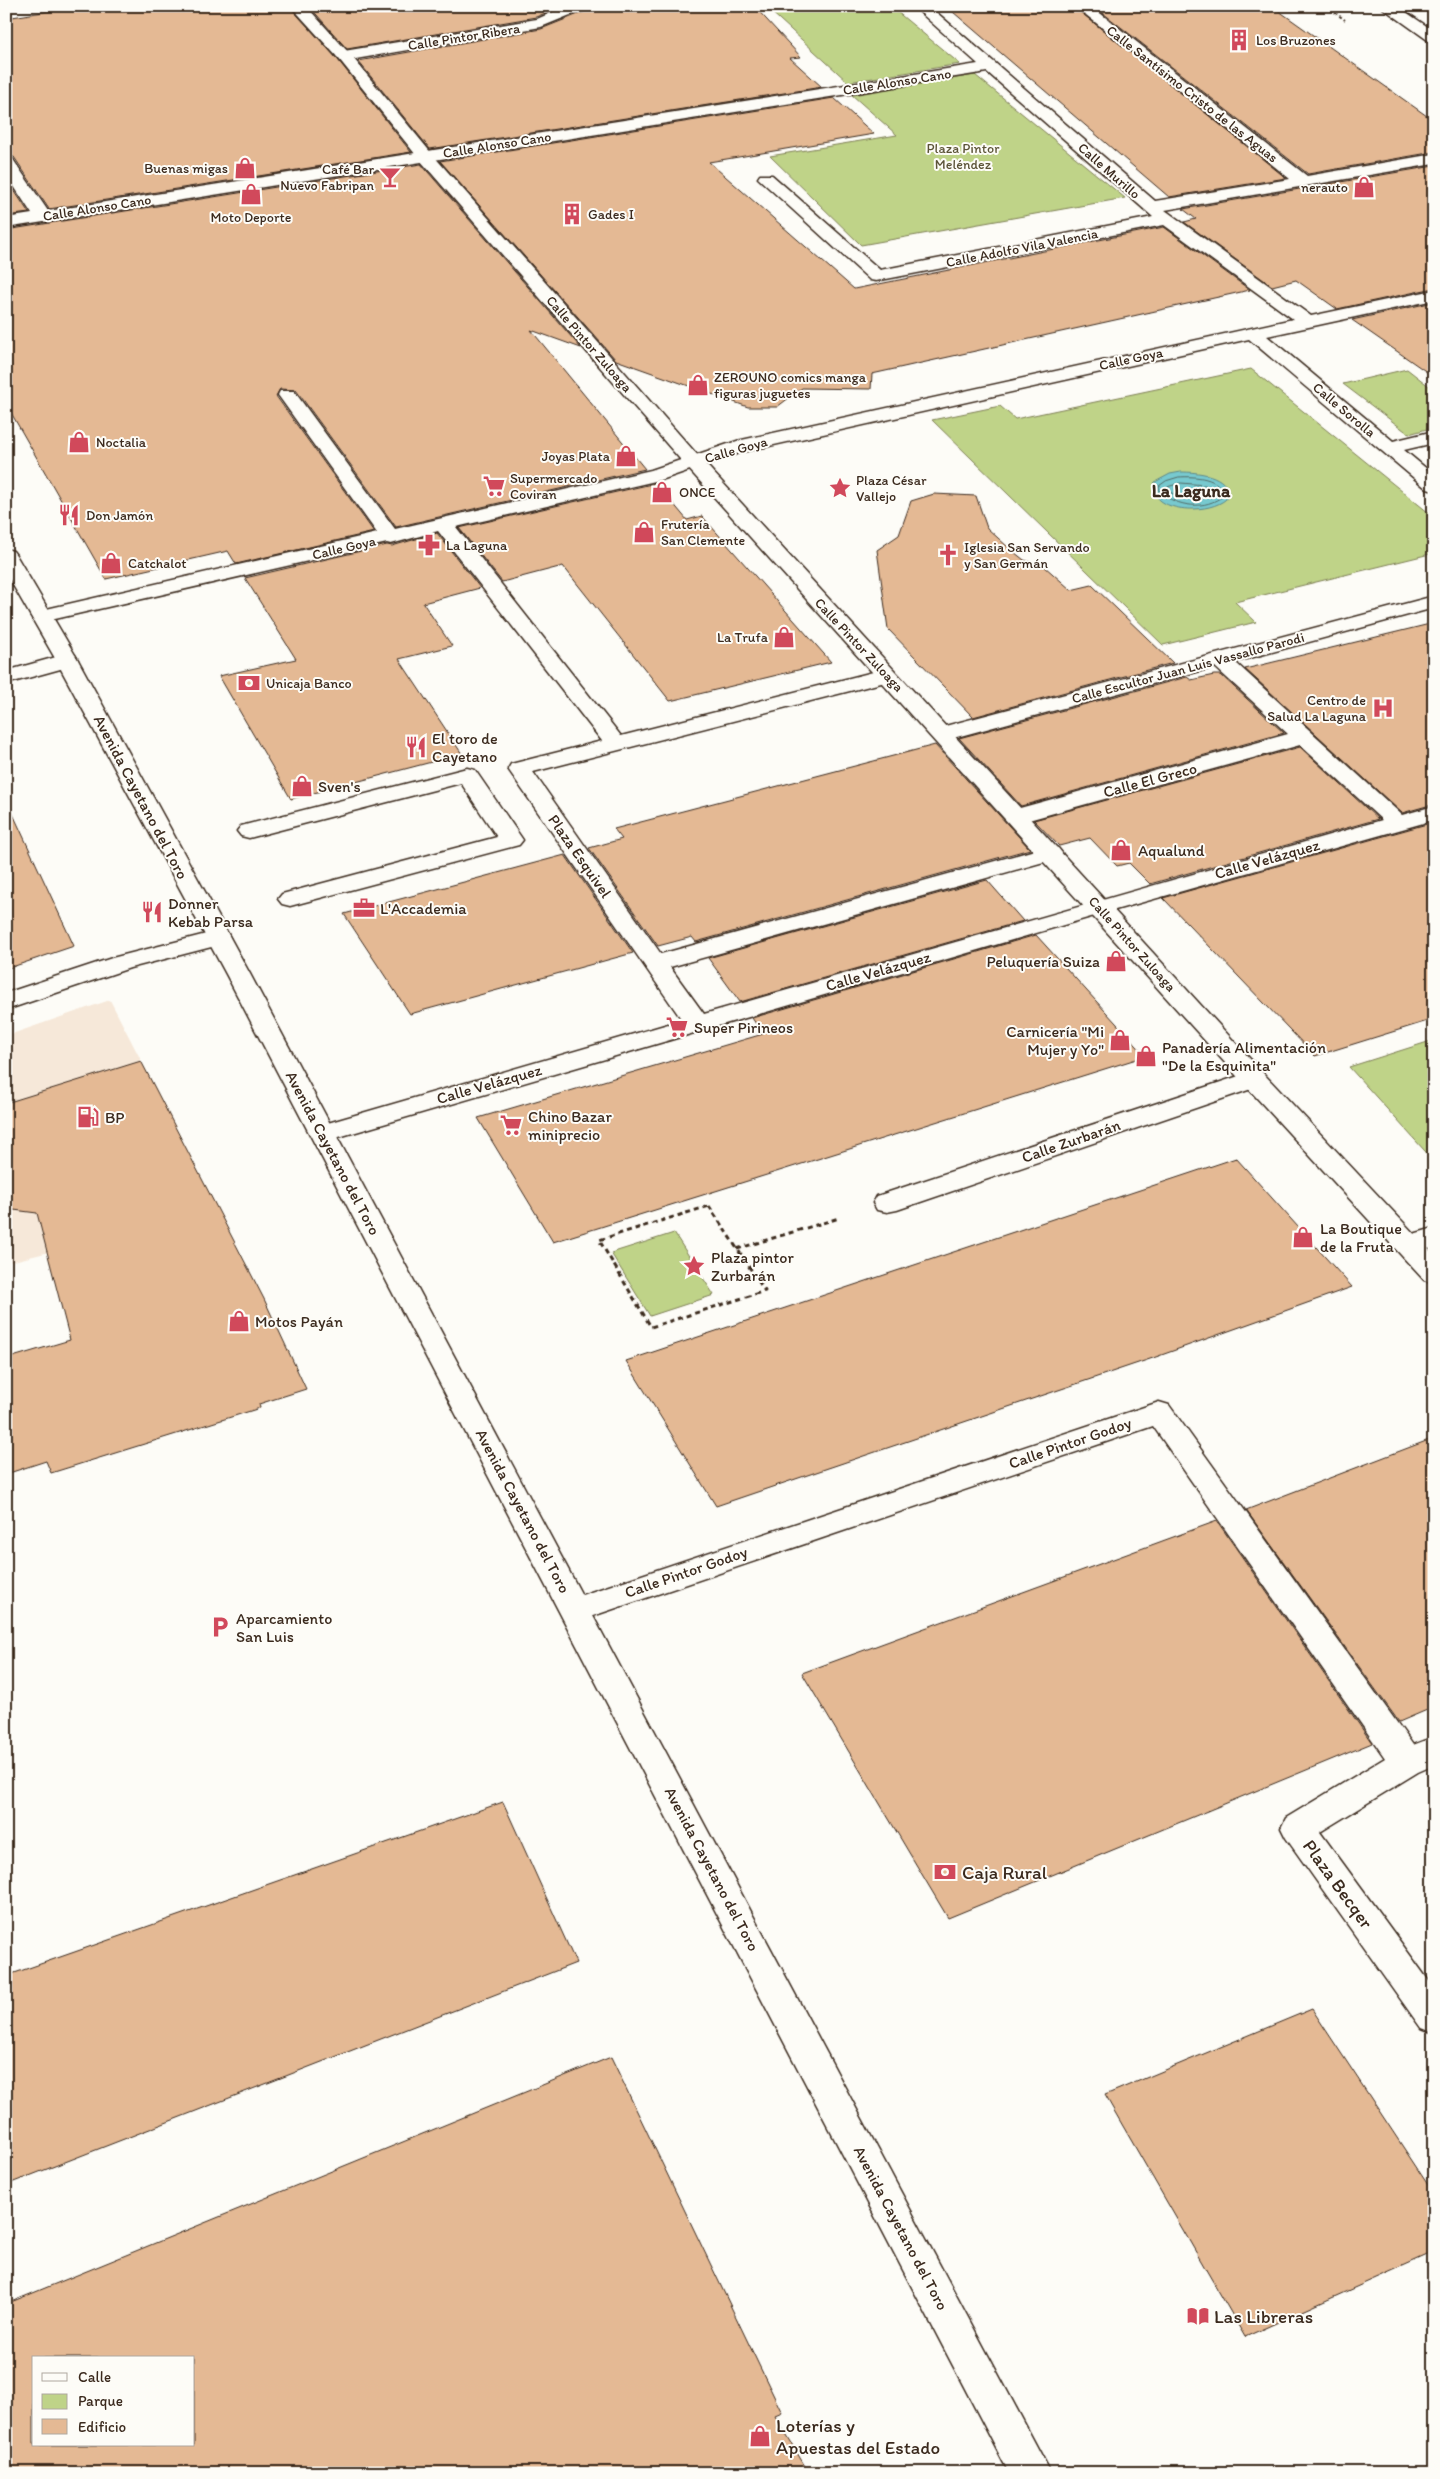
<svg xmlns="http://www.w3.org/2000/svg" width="1440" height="2479" viewBox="0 0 1440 2479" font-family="Itim,sans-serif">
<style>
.built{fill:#f6e8d9}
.green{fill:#bfd388;stroke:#7d7e53}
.water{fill:#77c9cf;stroke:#5f8988}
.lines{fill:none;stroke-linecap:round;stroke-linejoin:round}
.shore{stroke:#536a65;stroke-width:1}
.building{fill:#e4b994;stroke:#3b2a1e;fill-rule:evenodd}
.street-casing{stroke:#3b2a1e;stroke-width:3}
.secondary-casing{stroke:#3b2a1e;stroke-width:3}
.path-far1{stroke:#3b2a1e;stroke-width:2;stroke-dasharray:3 2.5;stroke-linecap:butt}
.path{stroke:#3b2a1e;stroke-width:3;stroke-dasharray:5 4;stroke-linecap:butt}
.street{fill:#fdfcf7;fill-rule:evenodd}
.secondary{fill:#fdfcf7;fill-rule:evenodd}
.labels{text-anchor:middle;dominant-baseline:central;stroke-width:4;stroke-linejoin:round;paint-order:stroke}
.far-street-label{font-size:14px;fill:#3b2a1e;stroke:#fdfcf7}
.far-poi-label{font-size:14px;fill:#3b2a1e;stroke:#fdfcf7;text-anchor:start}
.far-park-label{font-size:14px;fill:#5c5438;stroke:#fdfcf7}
.poi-label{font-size:16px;fill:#3b2a1e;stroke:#fdfcf7;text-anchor:start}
.street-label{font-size:16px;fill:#3b2a1e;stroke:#fdfcf7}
.far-district-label{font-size:18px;font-weight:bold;fill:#3b2a1e;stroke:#fdfcf7}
.near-poi-label{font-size:19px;fill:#3b2a1e;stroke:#fdfcf7;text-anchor:start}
.near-street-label{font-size:19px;fill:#3b2a1e;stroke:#fdfcf7}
</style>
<rect width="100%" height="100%" fill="#fdfcf7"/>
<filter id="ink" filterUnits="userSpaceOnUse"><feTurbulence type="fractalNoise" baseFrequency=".02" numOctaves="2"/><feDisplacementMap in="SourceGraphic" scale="10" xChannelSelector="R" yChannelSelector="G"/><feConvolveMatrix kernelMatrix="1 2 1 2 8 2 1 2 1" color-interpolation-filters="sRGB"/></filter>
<g filter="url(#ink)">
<path class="built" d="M110 1000 218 1209 6 1263V1036Z"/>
<g class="green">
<path d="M789 6H890L960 64 848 82 768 9Z"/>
<path d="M975 75 1125 198 861 245 770 156 897 135 852 95Z"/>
<path d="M1251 369 1434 517V553L1235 602 1256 622 1163 645 932 420 1000 406 1015 419Z"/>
<path d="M1407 369 1434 390V427L1409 434 1343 384Z"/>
<path d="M1434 1040V1161L1349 1067Z"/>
<path d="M674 1233 714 1295 650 1316 611 1253Z"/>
</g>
<path class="water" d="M1181 472C1197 472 1228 474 1229 496 1213 517 1145 513 1155 482L1170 474Z"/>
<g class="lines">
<g class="shore">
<path d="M1179 477C1195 476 1220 477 1224 495 1205 511 1178 507 1159 492V486L1166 481Z"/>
<path d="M1181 483 1205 485 1216 493C1200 502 1182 499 1166 490L1168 487Z"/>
</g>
</g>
<g class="building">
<path d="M80 6H289L338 60 411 152 49 209 14 157 6 154V18Z"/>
<path d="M309 6H562L536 17 347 49Z"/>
<path d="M589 6H754L801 57 790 58 822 87 430 149 358 61 541 29 586 11Z"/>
<path d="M946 6H1073L1286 178 1169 197Z"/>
<path d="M1094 6H1272L1434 121V152L1308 174Z"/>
<path d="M834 98 874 134 709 162 854 289 1164 227 1250 290 872 374 871 389 802 388 777 407H748L616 360 440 161Z"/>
<path d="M421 164 581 348 531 330 645 469 396 527 296 390 280 389 276 396 374 532 236 564 228 551 106 579 6 404V230Z"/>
<path d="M1434 166V288L1337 309 1296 280 1272 286 1184 222 1196 219 1183 209Z"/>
<path d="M6 178 29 213 6 216Z"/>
<path d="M1434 302V377L1352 320Z"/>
<path d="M656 483 687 520 702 516 831 662 670 701 563 566 502 582 459 528Z"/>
<path d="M934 494 976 496 987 528 1009 548 1024 560 1044 566 1071 590 1092 585 1173 663 973 717 888 629 877 550 899 535 911 501Z"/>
<path d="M437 533 480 588 423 603 452 646 399 659 462 754 291 799 219 676 296 659 245 578 387 545 392 546Z"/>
<path d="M1434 623V804L1402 813 1245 669Z"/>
<path d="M1214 675H1221L1284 733 1021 806 959 738 1187 677 1191 680Z"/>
<path d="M935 745 1030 849 696 942 692 937 658 946 589 848 622 839 614 829Z"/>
<path d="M1300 747 1378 819 1150 884 1129 863 1117 866 1090 838 1059 846 1034 820Z"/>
<path d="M6 799 74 946 6 969Z"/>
<path d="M1434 822V1019L1315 1056 1163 898Z"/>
<path d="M565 855 633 953 410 1014 344 914Z"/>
<path d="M987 880 1023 921 740 1002 708 958Z"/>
<path d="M1036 935 1146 1056 553 1242 478 1118 763 1034 752 1018Z"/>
<path d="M141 1061 264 1299 306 1389 259 1404 260 1408 51 1473 46 1461 6 1474V1359L70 1340 37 1213 6 1209V1103Z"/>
<path d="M1236 1158 1352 1287 1153 1358 716 1506 626 1361Z"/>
<path d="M1434 1438V1707L1399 1722 1246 1510Z"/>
<path d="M1217 1521 1372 1743 948 1918 802 1673Z"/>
<path d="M503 1802 576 1963 6 2185V1976Z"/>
<path d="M1312 2009 1434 2194V2252L1245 2337 1105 2095Z"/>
<path d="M611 2057 782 2413 775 2416 809 2473H6V2304ZM34 2358H194V2445H34Z"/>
</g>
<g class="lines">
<g class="street-casing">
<g id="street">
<path d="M567 6H587L585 9 541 27 344 61 336 56 344 51 537 19Z"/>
<path d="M913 6H929L1155 201 1290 179 1075 6H1091L1307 176 1434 154V164L1165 210 1311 316 1434 290V300L1267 336 1393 441 1434 431V443L1404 450 1434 475V491L1427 489 1249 339 742 452 664 479 456 527 621 736 885 669 893 670 896 675 893 680 533 772 661 954 1042 848 1050 846 1058 848 1062 853 1058 858 670 967 704 1014 1382 820 1300 745 1025 821 1017 823 1009 821 1005 816 1009 811 1288 734 1215 667 942 741 934 739 931 734 934 729 1434 596V608L1235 662 1402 815 1434 806V820L1108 912 332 1139 323 1142 314 1139 310 1133 314 1127 682 1020 508 769 511 764 602 741 438 531 391 544 387 543 42 622 35 620 31 616 35 612 42 610 377 533 278 395 280 391H294L395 529 651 470 737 441 1293 319 1164 225 876 281 870 280 758 178 760 175H772L880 270 1153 217 987 72 6 228V218L32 214 6 174V156L12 158 48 211 978 64Z"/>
<path d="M67 654 75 655 78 660 75 665 6 684V671Z"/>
<path d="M467 768 475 770 523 840 519 845 290 906 282 904 278 899 282 894 497 837 461 783 249 838 241 836 237 831 241 826Z"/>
<path d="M218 931 227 933 230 938 227 943 130 968 6 1010V993L112 958Z"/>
<path d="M1254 1071 1263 1073 1267 1079 1263 1085 897 1210 887 1212 877 1210 873 1203 877 1196Z"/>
<path d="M1434 1228V1247L1409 1255 1399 1252 1395 1245 1399 1238Z"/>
<path d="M1159 1402 1169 1405 1413 1745 1434 1737V1765L1418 1772 1320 1832 1434 1988V2033L1421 2028 1286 1838 1281 1828 1286 1818 1385 1758 1153 1426 575 1622 564 1619 559 1610 564 1601Z"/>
</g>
</g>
<g class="secondary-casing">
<g id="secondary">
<path d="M291 6H306L349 53 432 154 700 458 1263 1073 1434 1255V1283L1424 1280 1245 1085 686 466 420 160 339 59Z"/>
<path d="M1380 6H1397L1434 31V42L1429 41Z"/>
<path d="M6 549 13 551 16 555 78 660 250 974 1051 2473H1009L226 974 56 660 6 573Z"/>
</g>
</g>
<path class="path-far1" d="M1326 6 1345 20"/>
<g class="path">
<path d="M709 1206 765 1291 651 1327 599 1240Z"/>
<path d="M737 1249 839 1218"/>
</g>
<use href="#street" class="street"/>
<use href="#secondary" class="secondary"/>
</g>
</g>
<defs>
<g id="building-bare" transform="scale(1.725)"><path d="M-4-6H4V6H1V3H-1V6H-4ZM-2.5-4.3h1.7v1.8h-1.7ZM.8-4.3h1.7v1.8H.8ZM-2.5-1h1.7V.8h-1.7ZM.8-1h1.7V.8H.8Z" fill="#d1495b" stroke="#fdfcf7" stroke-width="2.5" paint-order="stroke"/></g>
<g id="shop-bare" transform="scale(1.725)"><path d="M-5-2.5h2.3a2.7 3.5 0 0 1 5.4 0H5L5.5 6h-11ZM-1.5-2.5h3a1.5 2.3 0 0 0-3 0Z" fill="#d1495b" stroke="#fdfcf7" stroke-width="2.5" paint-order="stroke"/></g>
<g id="bar-bare" transform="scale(1.725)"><path d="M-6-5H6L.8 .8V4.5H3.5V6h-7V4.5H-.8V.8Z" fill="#d1495b" stroke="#fdfcf7" stroke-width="2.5" paint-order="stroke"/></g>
<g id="supermarket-bare" transform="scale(1.725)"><path d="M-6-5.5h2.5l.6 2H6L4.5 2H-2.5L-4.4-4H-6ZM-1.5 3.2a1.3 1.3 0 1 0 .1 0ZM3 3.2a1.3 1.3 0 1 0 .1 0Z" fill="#d1495b" stroke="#fdfcf7" stroke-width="2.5" paint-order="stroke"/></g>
<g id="sight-bare" transform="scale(1.725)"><path d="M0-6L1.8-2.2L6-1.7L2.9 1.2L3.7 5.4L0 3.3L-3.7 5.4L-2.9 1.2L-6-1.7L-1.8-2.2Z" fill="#d1495b" stroke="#fdfcf7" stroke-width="2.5" paint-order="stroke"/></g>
<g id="restaurant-bare" transform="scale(1.725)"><path d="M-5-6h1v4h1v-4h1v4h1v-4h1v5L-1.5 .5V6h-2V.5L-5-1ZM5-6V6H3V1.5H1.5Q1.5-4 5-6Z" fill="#d1495b" stroke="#fdfcf7" stroke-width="2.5" paint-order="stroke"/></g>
<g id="pharmacy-bare" transform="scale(1.725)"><path d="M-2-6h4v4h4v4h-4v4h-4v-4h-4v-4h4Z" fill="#d1495b" stroke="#fdfcf7" stroke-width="2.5" paint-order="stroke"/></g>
<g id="church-bare" transform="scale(1.725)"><path d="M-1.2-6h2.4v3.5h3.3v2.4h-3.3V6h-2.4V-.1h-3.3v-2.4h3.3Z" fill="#d1495b" stroke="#fdfcf7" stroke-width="2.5" paint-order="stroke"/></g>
<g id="bank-bare" transform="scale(1.725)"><path d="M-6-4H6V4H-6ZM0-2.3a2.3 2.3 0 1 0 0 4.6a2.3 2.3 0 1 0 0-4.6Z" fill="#d1495b" stroke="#fdfcf7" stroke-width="2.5" paint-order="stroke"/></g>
<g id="hospital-bare" transform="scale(1.725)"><path d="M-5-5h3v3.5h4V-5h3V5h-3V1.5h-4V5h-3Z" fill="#d1495b" stroke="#fdfcf7" stroke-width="2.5" paint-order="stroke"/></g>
<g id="office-bare" transform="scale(1.725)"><path d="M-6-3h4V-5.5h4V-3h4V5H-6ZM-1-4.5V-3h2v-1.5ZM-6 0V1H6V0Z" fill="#d1495b" stroke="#fdfcf7" stroke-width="2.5" paint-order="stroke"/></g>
<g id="fuel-bare" transform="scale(1.725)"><path d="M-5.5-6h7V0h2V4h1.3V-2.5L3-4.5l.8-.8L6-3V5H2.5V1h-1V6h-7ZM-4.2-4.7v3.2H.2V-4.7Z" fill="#d1495b" stroke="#fdfcf7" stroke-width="2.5" paint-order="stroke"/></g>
<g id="parking-bare" transform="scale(1.725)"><path d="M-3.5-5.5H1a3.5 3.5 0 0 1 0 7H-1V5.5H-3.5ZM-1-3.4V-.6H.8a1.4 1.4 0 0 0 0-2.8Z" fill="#d1495b" stroke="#fdfcf7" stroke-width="2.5" paint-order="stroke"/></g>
<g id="library-bare" transform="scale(1.725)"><path d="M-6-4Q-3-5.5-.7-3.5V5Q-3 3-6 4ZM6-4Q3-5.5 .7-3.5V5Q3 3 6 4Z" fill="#d1495b" stroke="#fdfcf7" stroke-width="2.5" paint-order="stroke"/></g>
</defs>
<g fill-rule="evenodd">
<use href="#building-bare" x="1239" y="40"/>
<use href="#shop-bare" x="245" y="168"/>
<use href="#bar-bare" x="390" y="177"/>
<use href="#shop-bare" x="1364" y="187"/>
<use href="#shop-bare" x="251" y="194"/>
<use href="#building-bare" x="572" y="214"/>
<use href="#shop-bare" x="698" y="385"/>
<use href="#shop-bare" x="79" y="442"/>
<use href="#shop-bare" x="626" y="456"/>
<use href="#supermarket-bare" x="494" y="486"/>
<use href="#sight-bare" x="840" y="488"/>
<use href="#shop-bare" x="662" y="492"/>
<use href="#restaurant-bare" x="69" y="515"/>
<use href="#shop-bare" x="644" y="532"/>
<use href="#pharmacy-bare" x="429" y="545"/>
<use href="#church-bare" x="948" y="555"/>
<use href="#shop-bare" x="111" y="563"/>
<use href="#shop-bare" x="784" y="637"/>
<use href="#bank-bare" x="249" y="683"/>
<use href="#hospital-bare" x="1383" y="708"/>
<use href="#restaurant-bare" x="416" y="747"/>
<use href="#shop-bare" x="302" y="786"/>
<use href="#shop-bare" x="1121" y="850"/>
<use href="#office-bare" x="364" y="908"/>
<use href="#restaurant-bare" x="152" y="912"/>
<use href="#shop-bare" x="1116" y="961"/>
<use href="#supermarket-bare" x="677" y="1027"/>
<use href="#shop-bare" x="1120" y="1040"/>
<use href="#shop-bare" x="1146" y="1056"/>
<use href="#fuel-bare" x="88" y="1117"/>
<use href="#supermarket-bare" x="511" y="1125"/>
<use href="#shop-bare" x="1303" y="1237"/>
<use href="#sight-bare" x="694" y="1266"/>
<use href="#shop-bare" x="239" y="1321"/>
<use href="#parking-bare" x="220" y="1627"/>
<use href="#bank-bare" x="945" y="1872"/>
<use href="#library-bare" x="1198" y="2316"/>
<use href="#shop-bare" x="760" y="2436"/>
</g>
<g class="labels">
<g class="far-street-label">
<text transform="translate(464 37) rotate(-9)">Calle Pintor Ribera</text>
<text transform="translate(897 82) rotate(-9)">Calle Alonso Cano</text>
<text transform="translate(1192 94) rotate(38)">Calle Santísimo Cristo de las Aguas</text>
<text transform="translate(497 145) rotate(-9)">Calle Alonso Cano</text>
<text transform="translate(1109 171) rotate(41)">Calle Murillo</text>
<text transform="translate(97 208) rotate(-9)">Calle Alonso Cano</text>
<text transform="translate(1022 248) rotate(-11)">Calle Adolfo Vila Valencia</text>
<text transform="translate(589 344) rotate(49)">Calle Pintor Zuloaga</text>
<text transform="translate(1131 359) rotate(-12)">Calle Goya</text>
<text transform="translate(1344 410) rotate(40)">Calle Sorolla</text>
<text transform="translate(736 450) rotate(-16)">Calle Goya</text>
<text transform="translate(344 548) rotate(-13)">Calle Goya</text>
<text transform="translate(859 645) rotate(47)">Calle Pintor Zuloaga</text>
<text transform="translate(1188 668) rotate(-15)">Calle Escultor Juan Luis Vassallo Parodi</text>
<text transform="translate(1132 944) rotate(48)">Calle Pintor Zuloaga</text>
</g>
<g class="far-poi-label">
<text x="1256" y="40">Los Bruzones</text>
<text x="228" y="168" text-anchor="end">Buenas migas</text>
<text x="374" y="169" text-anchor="end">Café Bar<tspan x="374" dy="16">Nuevo Fabripan</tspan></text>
<text x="1348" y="187" text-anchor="end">nerauto</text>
<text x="588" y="214">Gades I</text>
<text x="251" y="217" text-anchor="middle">Moto Deporte</text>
<text x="714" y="377">ZEROUNO comics manga<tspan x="714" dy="16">figuras juguetes</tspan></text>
<text x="96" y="442">Noctalia</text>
<text x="610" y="456" text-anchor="end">Joyas Plata</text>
<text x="510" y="478">Supermercado<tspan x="510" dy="16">Coviran</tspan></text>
<text x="856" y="480">Plaza César<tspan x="856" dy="16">Vallejo</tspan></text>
<text x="679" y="492">ONCE</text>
<text x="86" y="515">Don Jamón</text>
<text x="661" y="524">Frutería<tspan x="661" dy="16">San Clemente</tspan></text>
<text x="446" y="545">La Laguna</text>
<text x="964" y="547">Iglesia San Servando<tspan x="964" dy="16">y San Germán</tspan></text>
<text x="128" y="563">Catchalot</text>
<text x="768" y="637" text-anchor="end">La Trufa</text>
<text x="266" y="683">Unicaja Banco</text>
<text x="1366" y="700" text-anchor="end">Centro de<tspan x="1366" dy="16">Salud La Laguna</tspan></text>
</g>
<g class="far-park-label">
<text x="963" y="148">Plaza Pintor<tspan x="963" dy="16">Meléndez</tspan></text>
</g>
<g class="poi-label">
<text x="432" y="738">El toro de<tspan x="432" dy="18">Cayetano</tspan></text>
<text x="318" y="786">Sven's</text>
<text x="1138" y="850">Aqualund</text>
<text x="168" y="903">Donner<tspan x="168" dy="18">Kebab Parsa</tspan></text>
<text x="380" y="908">L'Accademia</text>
<text x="1100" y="961" text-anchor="end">Peluquería Suiza</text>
<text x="694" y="1027">Super Pirineos</text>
<text x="1104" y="1031" text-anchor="end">Carnicería "Mi<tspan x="1104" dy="18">Mujer y Yo"</tspan></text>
<text x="1162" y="1047">Panadería Alimentación<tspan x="1162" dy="18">"De la Esquinita"</tspan></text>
<text x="528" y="1116">Chino Bazar<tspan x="528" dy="18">miniprecio</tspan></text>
<text x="105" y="1117">BP</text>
<text x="1320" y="1228">La Boutique<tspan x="1320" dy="18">de la Fruta</tspan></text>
<text x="711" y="1257">Plaza pintor<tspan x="711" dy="18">Zurbarán</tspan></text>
<text x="255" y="1321">Motos Payán</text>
<text x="236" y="1618">Aparcamiento<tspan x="236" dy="18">San Luis</tspan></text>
</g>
<g class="street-label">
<text transform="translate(1150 780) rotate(-15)">Calle El Greco</text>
<text transform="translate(141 797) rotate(62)">Avenida Cayetano del Toro</text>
<text transform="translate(580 856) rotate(55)">Plaza Esquivel</text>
<text transform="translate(1267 859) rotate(-16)">Calle Velázquez</text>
<text transform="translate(878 971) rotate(-16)">Calle Velázquez</text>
<text transform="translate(489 1084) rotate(-16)">Calle Velázquez</text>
<text transform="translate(1071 1141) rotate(-19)">Calle Zurbarán</text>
<text transform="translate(333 1153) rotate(62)">Avenida Cayetano del Toro</text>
<text transform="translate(1070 1443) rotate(-19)">Calle Pintor Godoy</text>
<text transform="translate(523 1511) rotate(62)">Avenida Cayetano del Toro</text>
<text transform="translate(686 1572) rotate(-19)">Calle Pintor Godoy</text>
<text transform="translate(712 1869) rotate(62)">Avenida Cayetano del Toro</text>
<text transform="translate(901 2228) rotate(62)">Avenida Cayetano del Toro</text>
</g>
<g class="far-district-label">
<text x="1191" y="491">La Laguna</text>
</g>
<g class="near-poi-label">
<text x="962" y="1872">Caja Rural</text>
<text x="1214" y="2316">Las Libreras</text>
<text x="776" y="2425">Loterías y<tspan x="776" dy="22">Apuestas del Estado</tspan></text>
</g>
<g class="near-street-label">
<text transform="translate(1338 1884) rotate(54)">Plaza Becqer</text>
</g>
</g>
<rect width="1440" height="2479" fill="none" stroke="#fdfcf7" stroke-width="25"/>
<rect x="12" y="12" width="1415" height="2454" fill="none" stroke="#3b2a1e" stroke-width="2" filter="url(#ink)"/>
<rect x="32" y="2356" width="162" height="90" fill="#fdfcf7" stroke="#afa8a0"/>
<rect x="42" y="2373" width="25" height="8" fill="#fdfcf7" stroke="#afa8a0"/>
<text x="78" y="2382" font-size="15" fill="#3b2a1e">Calle</text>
<rect x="42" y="2394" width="25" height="15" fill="#bfd388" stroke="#afa8a0"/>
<text x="78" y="2406" font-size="15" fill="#3b2a1e">Parque</text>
<rect x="42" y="2419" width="25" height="15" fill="#e4b994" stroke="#afa8a0"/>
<text x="78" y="2432" font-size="15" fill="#3b2a1e">Edificio</text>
</svg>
